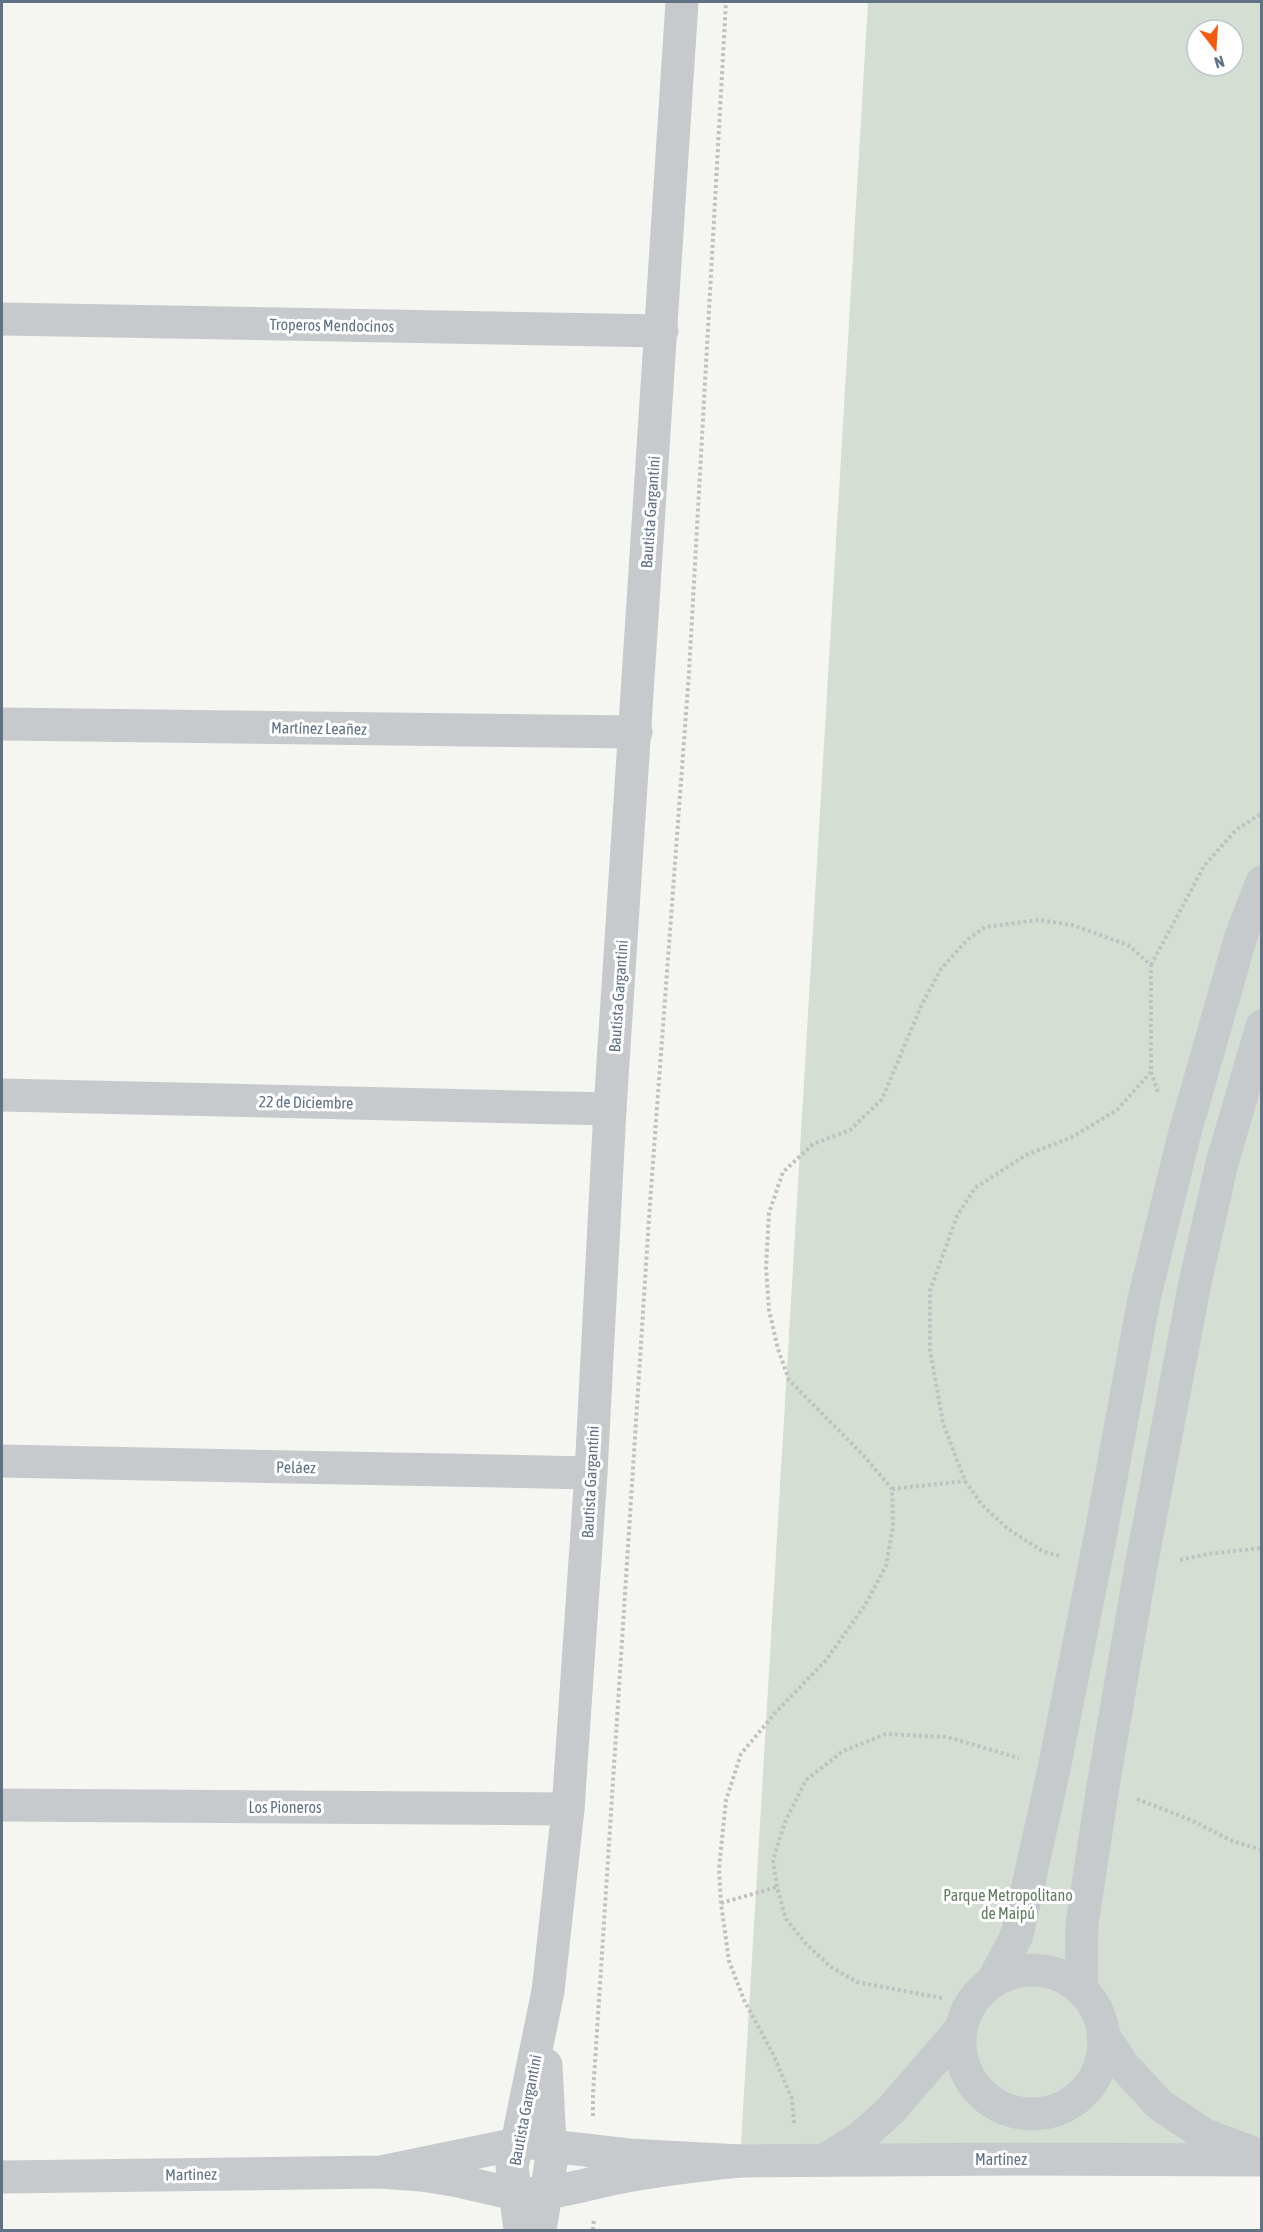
<svg xmlns="http://www.w3.org/2000/svg" width="1263" height="2232" viewBox="0 0 1263 2232" font-family="'Asap Condensed',sans-serif">
<style>
.green{fill:#d5ded2;fill-rule:evenodd}
.lines{fill:none;stroke-linecap:round;stroke-linejoin:round}
.path{stroke:#c0c1c3;stroke-width:4;stroke-dasharray:3 3;stroke-linecap:butt}
.minor{stroke:#c7cacd;stroke-width:33}
.labels{text-anchor:middle;dominant-baseline:central;stroke-width:6;stroke-linejoin:round;paint-order:stroke}
.street-label{font-size:16px;fill:#617285;stroke:#fff}
.park-label{font-size:16px;fill:#647c61;stroke:#fff}
</style>
<rect width="100%" height="100%" fill="#f5f6f1"/>
<path class="green" d="M868 2H1261V2159L740 2161ZM1197 30H1233V66H1197Z"/>
<g class="lines">
<g class="path">
<path d="M1151 965 1204 866 1236 830 1262 813"/>
<path d="M1151 1072 1158 1092"/>
<path d="M892 1489 965 1481"/>
<path d="M1180 1560 1208 1554 1262 1548"/>
<path d="M1137 1799 1191 1820 1232 1841 1262 1850"/>
<path d="M721 1903 777 1887"/>
<path d="M942 1998 857 1982 831 1967 806 1944 786 1919 777 1887 773 1860 785 1822 806 1780 843 1751 886 1734 947 1737 1019 1758"/>
<path d="M593 2116V2094L650 1203 689 673 726 2"/>
<path d="M794 2123 792 2099 773 2054 744 2000 729 1961 721 1903 719 1868 726 1800 741 1754 776 1712 827 1659 865 1605 886 1566 893 1526 892 1489 864 1456 789 1380 778 1349 769 1310 766 1267 769 1213 783 1172 813 1144 850 1130 882 1099 922 1004 941 969 967 940 985 927 1039 920 1072 925 1128 945 1151 965V1072L1117 1110 1072 1137 1026 1155 975 1188 957 1216 930 1291V1350L943 1423 965 1481 982 1505 1008 1529 1044 1552 1060 1556"/>
<path d="M593 2230 594 2219"/>
</g>
<g class="minor">
<path d="M2 319 662 331"/>
<path d="M2 724 636 732"/>
<path d="M2 1095 610 1109"/>
<path d="M2 1461 591 1473"/>
<path d="M2 1805 568 1809"/>
<circle cx="1032" cy="2042" r="72"/>
<path d="M993 1981 1017 1935 1054 1769 1099 1543 1144 1299 1185 1132 1241 936 1262 882"/>
<path d="M1081 1989 1082 1924 1103 1786 1141 1566 1195 1283 1222 1163 1262 1026"/>
<path d="M1103 2035 1123 2065 1160 2105 1205 2135 1251 2152"/>
<path d="M824 2160 860 2138 889 2112 960 2030"/>
<path d="M740 2161 1019 2159 1262 2160"/>
<path d="M2 2177 381 2172 421 2175 453 2180 515 2194C550 2196 582 2185 616 2178 657 2170 699 2165 740 2161L629 2155 550 2146 526 2142 381 2172"/>
<path d="M520 2230 512 2167 548 1991 568 1809 591 1473 610 1109 682 2"/>
<path d="M540 2230 551 2163 546 2065"/>
</g>
</g>
<g class="labels">
<g class="street-label">
<text transform="translate(332 325) rotate(1)">Troperos Mendocinos</text>
<text transform="translate(650 512) rotate(-86)">Bautista Gargantini</text>
<text transform="translate(319 728) rotate(1)">Martínez Leañez</text>
<text transform="translate(618 996) rotate(-86)">Bautista Gargantini</text>
<text transform="translate(306 1102) rotate(1)">22 de Diciembre</text>
<text transform="translate(296 1467) rotate(1)">Peláez</text>
<text transform="translate(590 1482) rotate(-87)">Bautista Gargantini</text>
<text x="285" y="1807">Los Pioneros</text>
<text transform="translate(525 2110) rotate(-79)">Bautista Gargantini</text>
<text x="1001" y="2159">Martinez</text>
<text transform="translate(191 2174) rotate(-1)">Martinez</text>
</g>
<g class="park-label">
<text x="1008" y="1895">Parque Metropolitano<tspan x="1008" dy="18">de Maipú</tspan></text>
</g>
</g>
<rect width="1263" height="2232" fill="none" stroke="#617285" stroke-width="6"/>
<g transform="translate(1215 48) rotate(163)"><circle r="28" fill="#ffffff" stroke="#c0c7ce" stroke-width="1.5"/>
<path d="M0-4.5L10 22L0 15L-10 22Z" fill="#f45b12"/>
<text y="-9" font-size="16" font-weight="bold" text-anchor="middle" fill="#617285">N</text>
</g>
</svg>
